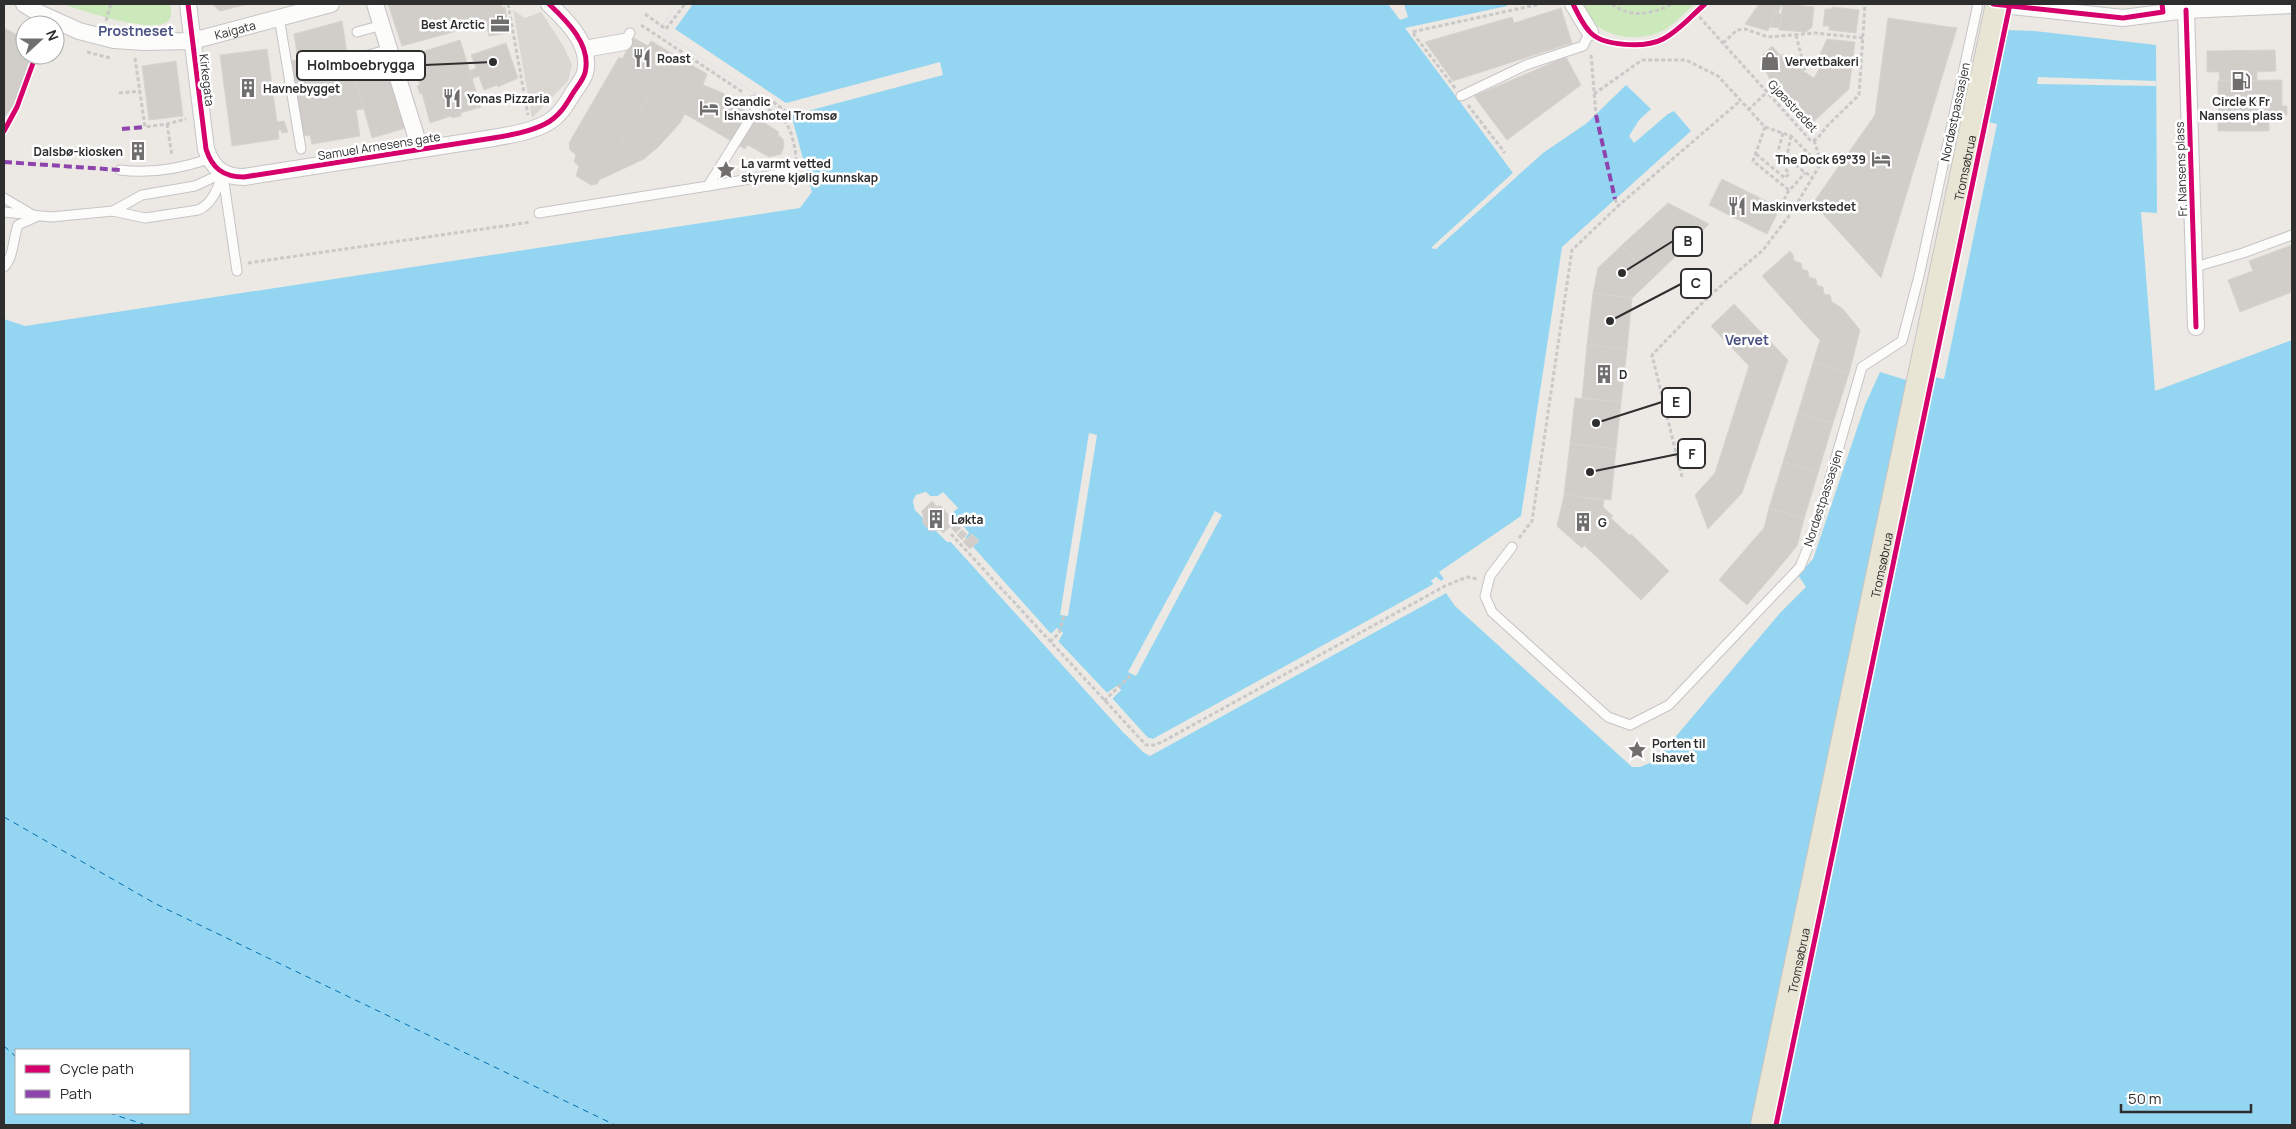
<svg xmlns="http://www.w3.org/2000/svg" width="2296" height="1129" viewBox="0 0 2296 1129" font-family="Manrope,sans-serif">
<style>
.green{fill:#cce9bb}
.plaza{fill:#dad6d2}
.water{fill:#94d6f1;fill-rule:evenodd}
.pier{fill:#ece8e4}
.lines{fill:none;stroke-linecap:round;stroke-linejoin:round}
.ferry{stroke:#046dac;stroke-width:1;stroke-dasharray:6 5;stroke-linecap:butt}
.building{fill:#d1ceca;stroke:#d7d4d0}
.service-casing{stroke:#c6c4c5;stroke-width:11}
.minor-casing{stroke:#c6c4c5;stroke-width:18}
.path{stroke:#c9c9c8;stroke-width:3;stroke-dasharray:4 2.5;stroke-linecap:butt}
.service{stroke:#fcfcfb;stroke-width:9}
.minor{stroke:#fcfcfb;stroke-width:16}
.primary-bridge-casing{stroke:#c6c5c4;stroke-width:28;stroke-linecap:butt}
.primary-bridge{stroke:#e9e5d5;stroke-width:26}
.quiet{stroke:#8e44ad;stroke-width:4;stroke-dasharray:8 4;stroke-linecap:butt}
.cycleway-casing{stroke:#fff;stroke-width:8}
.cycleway{stroke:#d6006c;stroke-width:5}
.labels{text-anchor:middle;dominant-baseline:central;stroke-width:5;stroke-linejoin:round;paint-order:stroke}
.poi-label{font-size:12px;font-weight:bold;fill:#2e2e2e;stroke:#fff;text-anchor:start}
.street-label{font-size:12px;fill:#2e2e2e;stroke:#fff}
.neighbourhood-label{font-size:14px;font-weight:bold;fill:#4a5283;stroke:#fff}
.leader{fill:none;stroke:#2e2e2e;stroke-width:2}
.callout-dot{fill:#2e2e2e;stroke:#fff;stroke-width:2}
.callout{fill:#fff;stroke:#2e2e2e;stroke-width:2}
.callout-label{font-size:14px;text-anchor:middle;font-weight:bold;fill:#2e2e2e}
</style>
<rect width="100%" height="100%" fill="#ece8e4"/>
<g class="green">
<path d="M62 4H170C171 10 173 17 167 22 152 34 80 10 62 4Z"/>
<path d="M1580 4H1695C1686 11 1678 20 1669 27 1648 41 1616 41 1596 25 1590 20 1585 11 1580 4Z"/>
</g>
<path class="plaza" d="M513 10 525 18 541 12 564 47 572 65 568 81 532 118Z"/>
<path class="water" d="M678 4H1388L1400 20 1408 17 1404 4H1507V6L1405 28 1513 173 1432 247 1436 249 1543 153 1587 123 1626 85 1651 109 1639 120 1629 136 1634 143 1668 114 1674 111 1691 131 1562 247 1521 516 1439 572 1444 579 1441 581 1436 577 1431 581 1434 584 1153 739 1148 738 1112 698 1121 690 1117 686 1107 693 1058 641 1063 633 1057 628 1051 634 965 538 969 533 958 520 952 525 953 512 958 508 943 493 938 496H930L926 492 916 495 913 501 915 510 947 541 951 542 1123 732 1150 755 1446 593 1455 606 1632 767H1640L1650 763 1672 741 1780 613 1806 587 1798 575 1813 559 1865 405 1880 372 1906 380 1909 372 1944 379 1997 124 1964 117 2004 30 2035 31 2156 45 2157 213 2141 212 2155 391 2292 340V1125H4V319L25 326 800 208 812 192 792 118 659 30ZM16 1050H189V1113H16Z"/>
<g class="pier">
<path d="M678 4H693L675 29 786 103 940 62 943 75 789 116 659 30Z"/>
<path d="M2038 77 2156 81V86L2037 84Z"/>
<path d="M1513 173 1515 174 1507 182 1515 175 1517 176 1436 249 1431 248Z"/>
<path d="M1089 433 1097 435 1068 616 1060 615Z"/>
<path d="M926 492 930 496H938L943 492 958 508 953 512 952 525 958 520 969 533 965 538 1051 634 1057 628 1063 633 1058 642 1107 693 1117 686 1121 690 1112 699 1148 738 1153 739 1357 627 1434 584 1431 581 1436 577 1441 581 1444 579V582L1441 583 1436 580V586L1154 741H1147L1110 700V697L1117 690 1105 695 1056 643 1060 633 1057 631 1052 636H1049L963 539 966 533 958 524 953 528 950 527V512L954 508 942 496 938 499H930L925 495 917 498 915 501 918 508 948 539 952 540 1125 731 1150 753 1446 590V593L1150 756 1143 752 1123 732 951 542H947L915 510 913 501 916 495Z"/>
<path d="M1215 511 1222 515 1136 676 1128 672Z"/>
</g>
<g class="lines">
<g class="ferry">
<path d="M4 817 156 904 615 1125"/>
<path d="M4 1046 16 1057"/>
<path d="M109 1113 146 1125"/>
</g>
</g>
<g class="building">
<path d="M212 4H249L220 11Z"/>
<path d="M388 4H502V8L505 7 509 33 489 36 487 27H482L457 31 402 46Z"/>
<path d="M1759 4H1782L1778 13H1775L1768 31 1745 24Z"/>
<path d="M1783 4 1814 7 1812 27 1806 32 1779 30Z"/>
<path d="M1832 7 1859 10 1856 33 1829 30V26H1823L1825 9H1831Z"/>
<path d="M1561 8 1572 43 1453 81 1425 42 1512 17 1514 23Z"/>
<path d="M1775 13 1782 14 1780 28 1770 27Z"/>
<path d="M1888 18 1957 28 1881 278 1813 203 1875 115Z"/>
<path d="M342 21 351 79 295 88 291 61 298 60 294 34Z"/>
<path d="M4 28 25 39V55H32L14 105 4 117Z"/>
<path d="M634 38 648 46 651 41 707 74 703 85 723 93 733 103 779 132 778 135 783 139 784 146 781 154 769 157 748 145 745 149 656 97 654 101 648 97 597 184 591 185 576 176 579 166 574 162 576 155 570 150 569 143 619 57 622 59Z"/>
<path d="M1827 39 1855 42 1849 89 1810 125 1770 80 1760 58 1772 46 1781 56 1783 54 1799 62 1804 72 1814 78 1822 64 1820 54Z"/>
<path d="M460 40 481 107 460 113 461 116 452 118 451 116 430 123 422 93 420 94 417 86 420 85 409 56Z"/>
<path d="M506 43 518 78 498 87 497 85 484 90 479 76 471 79 469 71 476 68 471 55Z"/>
<path d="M267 49 277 122 284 121 288 132 282 133 281 130H278L279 139 232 146 220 55Z"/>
<path d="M2275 50 2276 71 2257 72V81H2220L2219 72H2207V51Z"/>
<path d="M1566 57 1581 85 1507 140 1474 96Z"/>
<path d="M388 60 409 127 372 138 353 70Z"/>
<path d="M176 61 183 116 149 120 142 66Z"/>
<path d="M355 78 364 109 356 110 360 136 312 144 310 135 303 136 295 88Z"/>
<path d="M2282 80V106H2287V115H2269V131H2218V81Z"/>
<path d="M648 97 654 101 656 97 685 113 680 123 659 146 644 159 599 180Z"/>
<circle cx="138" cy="151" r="3.5"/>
<path d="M1722 179 1780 208 1767 234 1709 205Z"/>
<path d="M1668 203 1709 224 1652 279 1621 246Z"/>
<path d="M2292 245V292L2240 312 2228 280 2253 271 2249 261Z"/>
<path d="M1621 246 1652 279 1632 298 1593 293 1598 268Z"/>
<path d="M1790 251 1793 255 1794 261 1801 263 1802 269 1808 271 1809 277 1816 279 1817 285 1823 287 1824 294 1830 295 1832 302 1842 308 1813 333 1762 276Z"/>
<path d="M1593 293 1632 298 1627 349 1587 345Z"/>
<path d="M1734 304 1788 360 1742 493 1708 529 1695 495 1715 473 1749 366 1711 326Z"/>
<path d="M1842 308 1860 330 1849 373 1813 363 1820 340 1813 333Z"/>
<path d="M1587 345 1627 349 1621 402 1582 398Z"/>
<path d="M1813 363 1849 373 1833 423 1798 413Z"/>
<path d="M1575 398 1621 402 1616 449 1570 444Z"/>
<path d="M1798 413 1833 423 1818 473 1783 462Z"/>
<path d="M1570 444 1616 449 1611 500 1564 495Z"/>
<path d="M1783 462 1818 473 1804 519 1769 508Z"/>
<path d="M1564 495 1604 500 1603 507 1613 516 1582 548 1557 526Z"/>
<path d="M932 501 936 506H941L948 514V524L951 526 943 533 941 530 930 531 923 523V514L921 512Z"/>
<path d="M1769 508 1804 519 1797 546 1777 570 1749 545 1764 528Z"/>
<path d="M1611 518 1630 536 1603 563 1584 545Z"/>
<path d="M957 523 961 528 956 533 951 528Z"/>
<path d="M962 530 967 534 962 540 957 535Z"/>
<path d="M972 534 979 541 970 549 963 542Z"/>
<path d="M1631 534 1669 571 1641 600 1603 563Z"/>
<path d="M1749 545 1777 570 1747 605 1719 580Z"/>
</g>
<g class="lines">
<g class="service-casing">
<g id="service">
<path d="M279 17 301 149"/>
<path d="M357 32 382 25"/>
<path d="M624 42 630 33"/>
<path d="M361 57 390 49"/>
<path d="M1461 96 1526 65 1583 46 1590 32"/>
<path d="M120 170C149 174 182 168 209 159"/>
<path d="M223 176 237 271"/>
<path d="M708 186 792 172"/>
<path d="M4 198 31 214"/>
<path d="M113 211 142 195 195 186 223 173"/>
<path d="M4 212 51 217 113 211 145 218 198 210C213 204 218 187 223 173"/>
<path d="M539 213 708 186 755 111 756 105 754 100"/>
<path d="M4 267C14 256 13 239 18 225L36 217"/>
<path d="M2195 267 2243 253 2292 235"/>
<path d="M1512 547 1490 576 1485 596 1492 612 1608 717 1630 725 1669 705 1800 567 1815 530 1862 367 1902 341 1919 276 1978 4"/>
</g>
</g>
<g class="minor-casing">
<g id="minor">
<path id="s1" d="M24 4 37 12 79 31 114 40 144 42 192 41 331 4"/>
<path d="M188 4 206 149C212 168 223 177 244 177L493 138C511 135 529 132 545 124 559 117 566 105 573 93 577 87 583 80 585 73 592 45 567 21 549 4"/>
<path d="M375 4 420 149"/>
<path d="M1573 4 1590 32"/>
<path d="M1993 4 2123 18 2186 10 2292 5"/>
<path d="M2186 10 2196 327"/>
<path d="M584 49 624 42"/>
</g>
</g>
<g class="path">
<path d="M508 4 528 115"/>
<path d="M1612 4C1631 19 1652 14 1672 4"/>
<path d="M1695 12 1811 141 1817 139 1828 125 1859 95 1865 4"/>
<path d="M645 14 666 29 685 4"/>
<path d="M106 21 111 4"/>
<path d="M641 25 744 93"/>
<path d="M1796 35 1806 74"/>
<path d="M1723 43 1737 30 1745 29 1768 37 1815 33 1863 38"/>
<path d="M87 52 110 58"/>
<path d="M1591 55 1596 115"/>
<path d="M135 58 145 127 167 124 186 119"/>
<path d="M1455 88 1412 32 1540 4"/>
<path d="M119 93 140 91"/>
<path d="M1594 94 1642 60H1686L1718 76 1765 127 1791 136 1820 165"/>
<path d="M768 98 787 112 783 119"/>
<path d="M1468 105 1505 153"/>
<path d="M768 109C773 112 778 115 782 118 792 128 796 149 796 162"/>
<path d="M1748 110 1767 92"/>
<path d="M167 124 172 156"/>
<path d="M1765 127 1753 161 1790 191"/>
<path d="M1791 136 1787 156 1799 168 1812 177"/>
<path d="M1756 154 1785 178 1789 174 1777 155 1783 133"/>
<path d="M1615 199 1618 206 1740 101"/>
<path d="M1792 212 1781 206 1788 192 1805 173"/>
<path d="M248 263 531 222"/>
<path d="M1682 477 1652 355 1708 297 1763 250 1792 212 1821 163 1814 140"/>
<path d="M951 534 1146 745H1154L1162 742 1445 586 1467 577 1478 579"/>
<path d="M1519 538 1532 521 1572 250 1618 206"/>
<path d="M1050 642 1059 633 1064 616"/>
<path d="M1104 701 1132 674"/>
</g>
<use href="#service" class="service"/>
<use href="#minor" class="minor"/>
<g class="primary-bridge-casing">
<g id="primary-bridge">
<path id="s2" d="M1764 1125 1999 4"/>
</g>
</g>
<use href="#primary-bridge" class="primary-bridge"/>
<g class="quiet">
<path d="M1596 115 1615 199"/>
<path d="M122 129 145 127"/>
<path d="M4 162 120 170"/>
</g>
<g class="cycleway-casing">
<g id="cycleway">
<path d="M188 4 206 149C212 168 223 177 244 177L493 138C511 135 529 132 545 124 559 117 566 105 573 93 577 87 583 80 585 73 592 45 567 21 549 4"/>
<path d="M1573 4C1577 12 1582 23 1589 31 1602 47 1646 48 1663 39 1679 31 1691 16 1705 4"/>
<path d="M1993 4 2123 18 2163 12 2162 4"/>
<path d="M2186 10 2196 327"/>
<path d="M4 131 17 107 36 55"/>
<path d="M1776 1125 2010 4"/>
</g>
</g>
<use href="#cycleway" class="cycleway"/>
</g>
<defs>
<g id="office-bare" transform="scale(1.5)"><path d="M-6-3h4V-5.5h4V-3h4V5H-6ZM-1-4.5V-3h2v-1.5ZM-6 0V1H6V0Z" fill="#706f6e" stroke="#fff" stroke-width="2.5" paint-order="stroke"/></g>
<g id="restaurant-bare" transform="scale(1.5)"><path d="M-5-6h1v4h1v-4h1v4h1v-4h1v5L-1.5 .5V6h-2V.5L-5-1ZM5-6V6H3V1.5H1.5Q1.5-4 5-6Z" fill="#706f6e" stroke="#fff" stroke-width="2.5" paint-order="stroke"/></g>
<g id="shop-bare" transform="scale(1.5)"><path d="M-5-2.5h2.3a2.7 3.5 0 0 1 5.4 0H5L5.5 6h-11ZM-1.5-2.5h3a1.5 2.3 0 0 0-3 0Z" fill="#706f6e" stroke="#fff" stroke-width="2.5" paint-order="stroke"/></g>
<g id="fuel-bare" transform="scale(1.5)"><path d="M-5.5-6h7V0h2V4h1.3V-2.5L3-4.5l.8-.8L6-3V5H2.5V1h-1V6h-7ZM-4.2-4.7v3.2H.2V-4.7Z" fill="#706f6e" stroke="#fff" stroke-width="2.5" paint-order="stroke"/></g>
<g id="building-bare" transform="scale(1.5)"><path d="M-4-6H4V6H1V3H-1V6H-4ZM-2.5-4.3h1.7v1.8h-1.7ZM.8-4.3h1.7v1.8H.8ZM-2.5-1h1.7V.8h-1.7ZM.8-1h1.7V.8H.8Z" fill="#706f6e" stroke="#fff" stroke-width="2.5" paint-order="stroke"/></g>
<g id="hotel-bare" transform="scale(1.5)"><path d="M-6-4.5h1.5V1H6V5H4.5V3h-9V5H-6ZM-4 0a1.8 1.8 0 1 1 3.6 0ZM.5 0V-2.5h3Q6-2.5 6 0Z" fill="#706f6e" stroke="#fff" stroke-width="2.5" paint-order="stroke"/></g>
<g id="sight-bare" transform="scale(1.5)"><path d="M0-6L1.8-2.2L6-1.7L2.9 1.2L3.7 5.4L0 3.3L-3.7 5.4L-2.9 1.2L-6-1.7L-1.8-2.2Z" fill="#706f6e" stroke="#fff" stroke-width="2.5" paint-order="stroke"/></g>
</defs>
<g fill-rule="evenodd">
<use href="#office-bare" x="500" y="24"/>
<use href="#restaurant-bare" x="642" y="58"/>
<use href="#shop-bare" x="1770" y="61"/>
<use href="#fuel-bare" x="2241" y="81"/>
<use href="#building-bare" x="248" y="88"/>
<use href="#restaurant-bare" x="452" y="98"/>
<use href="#hotel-bare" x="709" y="108"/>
<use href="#building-bare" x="138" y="151"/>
<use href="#hotel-bare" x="1881" y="159"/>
<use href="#sight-bare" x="726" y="170"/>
<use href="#restaurant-bare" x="1737" y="206"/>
<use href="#building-bare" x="1604" y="374"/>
<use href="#building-bare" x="936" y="519"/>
<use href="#building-bare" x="1583" y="522"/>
<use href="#sight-bare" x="1637" y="750"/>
</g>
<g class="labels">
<g class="poi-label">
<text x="485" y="24" text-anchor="end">Best Arctic</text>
<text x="657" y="58">Roast</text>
<text x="1785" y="61">Vervetbakeri</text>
<text x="263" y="88">Havnebygget</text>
<text x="467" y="98">Yonas Pizzaria</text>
<text x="724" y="101">Scandic<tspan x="724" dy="14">Ishavshotel Tromsø</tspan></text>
<text x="2241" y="101" text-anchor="middle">Circle K Fr<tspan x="2241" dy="14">Nansens plass</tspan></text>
<text x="123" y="151" text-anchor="end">Dalsbø-kiosken</text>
<text x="1866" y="159" text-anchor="end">The Dock 69°39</text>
<text x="741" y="163">La varmt vetted<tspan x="741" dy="14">styrene kjølig kunnskap</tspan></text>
<text x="1752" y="206">Maskinverkstedet</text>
<text x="1619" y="374">D</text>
<text x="951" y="519">Løkta</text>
<text x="1598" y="522">G</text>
<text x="1652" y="743">Porten til<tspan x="1652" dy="14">Ishavet</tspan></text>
</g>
<g class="street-label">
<text stroke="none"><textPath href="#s1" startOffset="220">Kaigata</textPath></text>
<text transform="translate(207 80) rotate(83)">Kirkegata</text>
<text transform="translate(1793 106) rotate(47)">Gjøastredet</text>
<text transform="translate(1955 112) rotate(-78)">Nordøstpassasjen</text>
<text transform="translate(379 146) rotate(-9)">Samuel Arnesens gate</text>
<text stroke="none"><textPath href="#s2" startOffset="978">Tromsøbrua</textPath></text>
<text transform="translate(2181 169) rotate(-92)">Fr. Nansens plass</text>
<text transform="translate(1823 498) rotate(-72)">Nordøstpassasjen</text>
<text stroke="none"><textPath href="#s2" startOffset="572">Tromsøbrua</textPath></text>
<text stroke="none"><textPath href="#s2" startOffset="168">Tromsøbrua</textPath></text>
</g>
<g class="neighbourhood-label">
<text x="136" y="30">Prostneset</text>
<text x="1747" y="339">Vervet</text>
</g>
</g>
<path class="leader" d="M493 62L425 65M1622 273L1673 241M1610 321L1681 284M1596 423L1662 402M1590 472L1678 454"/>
<g class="callout-dot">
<circle cx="493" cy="62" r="5"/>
<circle cx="1622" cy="273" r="5"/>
<circle cx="1610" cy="321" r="5"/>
<circle cx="1596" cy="423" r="5"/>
<circle cx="1590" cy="472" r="5"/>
</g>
<g class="callout">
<rect x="297" y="51" width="128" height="29" rx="5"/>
<rect x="1673" y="227" width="29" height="29" rx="5"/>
<rect x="1681" y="269" width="30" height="29" rx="5"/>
<rect x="1662" y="388" width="28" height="29" rx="5"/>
<rect x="1678" y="439" width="27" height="29" rx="5"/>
</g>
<g class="callout-label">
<text x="361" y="70">Holmboebrygga</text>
<text x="1688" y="246">B</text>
<text x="1696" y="288">C</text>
<text x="1676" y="407">E</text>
<text x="1692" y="459">F</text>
</g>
<rect width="2296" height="1129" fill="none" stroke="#2e2e2e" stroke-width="10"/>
<rect x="15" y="1049" width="175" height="65" fill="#ffffff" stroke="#ababab"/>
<rect x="25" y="1065" width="25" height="8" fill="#d6006c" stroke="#ababab"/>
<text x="60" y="1074" font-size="15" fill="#2e2e2e">Cycle path</text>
<rect x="25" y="1090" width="25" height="8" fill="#8e44ad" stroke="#ababab"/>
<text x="60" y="1099" font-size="15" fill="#2e2e2e">Path</text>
<g transform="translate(40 40) rotate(69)"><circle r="24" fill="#ffffff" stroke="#ababab"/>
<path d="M0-4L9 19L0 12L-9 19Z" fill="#706f6e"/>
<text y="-8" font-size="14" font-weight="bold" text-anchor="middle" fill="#2e2e2e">N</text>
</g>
<path d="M2121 1104v8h130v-8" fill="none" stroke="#2e2e2e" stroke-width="2.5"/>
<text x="2128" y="1104" font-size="15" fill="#2e2e2e" stroke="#ffffff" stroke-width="4" paint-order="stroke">50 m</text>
</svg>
